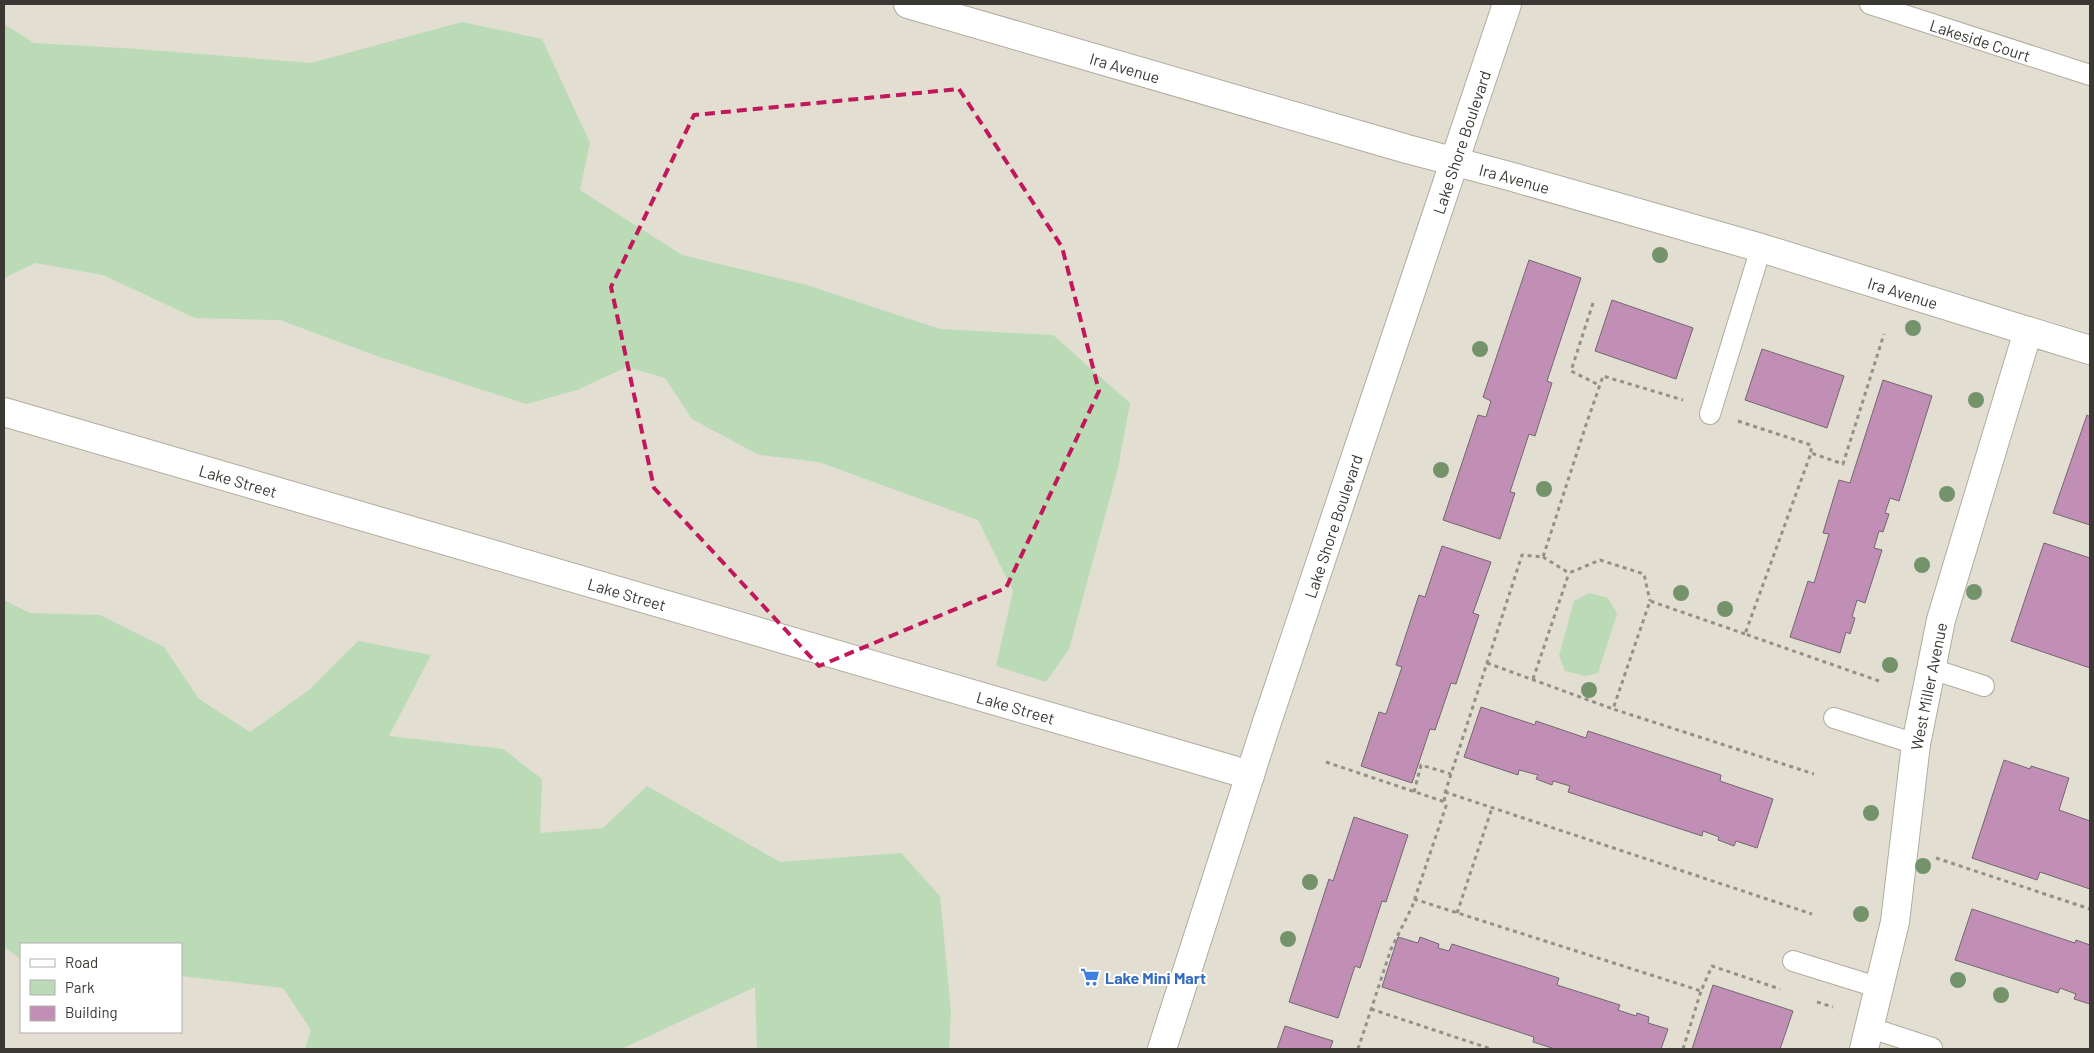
<svg xmlns="http://www.w3.org/2000/svg" width="2094" height="1053" viewBox="0 0 2094 1053" font-family="Barlow,sans-serif">
<style>
.green{fill:#badbb6}
.building{fill:#c18eb5;stroke:#736870}
.lines{fill:none;stroke-linecap:round;stroke-linejoin:round}
.service-casing{stroke:#b0ac9f;stroke-width:22}
.minor-casing{stroke:#b0ac9f;stroke-width:30}
.tertiary-casing{stroke:#b0ac9f;stroke-width:30}
.secondary-casing{stroke:#b0ac9f;stroke-width:30}
.path{stroke:#939087;stroke-width:3;stroke-dasharray:4 4;stroke-linecap:butt}
.service{stroke:#fff;stroke-width:20}
.minor{stroke:#fff;stroke-width:28}
.tertiary{stroke:#fff;stroke-width:28}
.secondary{stroke:#fff;stroke-width:28}
.tree{fill:#75936b}
.marked{fill:none;stroke:#c2185b;stroke-width:4;stroke-dasharray:10 6;stroke-linejoin:round}
.labels{text-anchor:middle;dominant-baseline:central;stroke-width:4;stroke-linejoin:round;paint-order:stroke}
.street-label{font-size:16px;fill:#3a3833;stroke:#fff}
.shop-label{font-size:16px;font-weight:bold;fill:#366cbe;stroke:#fff;text-anchor:start}
</style>
<rect width="100%" height="100%" fill="#e2ded1"/>
<g class="green">
<path d="M462 22 542 39 590 143 580 190 682 255 807 285 940 329 1053 335 1130 403 1118 468 1069 649 1046 682 996 666 1013 591 978 520 819 462 759 455 692 419 665 378 627 367 577 390 526 404 374 355 280 320 195 318 103 275 35 263 4 278V24L34 43 138 49 311 63Z"/>
<path d="M1589 593 1608 598 1617 614 1598 673 1586 676 1565 671 1559 656 1574 601Z"/>
<path d="M4 600 30 613 100 615 164 647 199 699 250 732 309 690 358 641 431 655 389 736 503 749 542 779 540 833 603 828 647 786 780 862 901 853 940 896 951 1011 949 1049H757L755 987 621 1049H305L311 1030 283 988 181 976V944H21V959L4 947Z"/>
</g>
<g class="building">
<path d="M1529 260 1581 278 1547 381 1552 383 1535 436 1529 434 1510 492 1515 493 1500 539 1443 520 1478 415 1486 417 1491 401 1483 397Z"/>
<path d="M1612 300 1693 328 1676 379 1595 351Z"/>
<path d="M1762 349 1844 376 1827 428 1745 400Z"/>
<path d="M1883 380 1932 396 1899 501 1890 498 1885 513 1889 514 1883 532 1879 531 1874 548 1882 550 1865 603 1857 600 1852 617 1855 618 1850 634 1846 632 1840 653 1790 637 1808 581 1814 583 1829 534 1823 533 1839 480 1850 483Z"/>
<path d="M2087 415 2090 417V525L2053 513Z"/>
<path d="M2044 543 2090 558V668L2011 641Z"/>
<path d="M1442 546 1491 562 1473 613 1479 615 1456 684 1451 683 1435 730 1430 729 1412 783 1361 766 1379 712 1386 714 1402 667 1396 665 1419 595 1425 597Z"/>
<path d="M1481 707 1535 725 1536 721 1586 738 1588 731 1721 775 1720 781 1773 799 1757 848 1736 841 1734 846 1718 840 1719 837 1703 831 1702 836 1568 792 1570 786 1553 781 1552 785 1536 779 1538 775 1519 770 1518 775 1464 757Z"/>
<path d="M2004 760 2030 769 2031 766 2069 778 2059 810 2090 821V889L2040 872 2037 880 1972 858Z"/>
<path d="M1354 817 1408 835 1386 902 1382 901 1360 968 1355 966 1338 1018 1289 1002 1329 879 1333 881Z"/>
<path d="M1972 909 2075 943 2076 940 2090 945V1004L2074 999 2076 994 2060 988 2058 993 1955 960Z"/>
<path d="M1398 937 1418 943 1420 937 1439 944 1438 948 1449 951 1452 944 1559 978 1557 985 1620 1005 1618 1010 1636 1016 1637 1013 1649 1017 1648 1023 1668 1029 1661 1049H1555L1533 1042 1534 1037 1382 987Z"/>
<path d="M1713 985 1793 1011 1780 1049H1692Z"/>
<path d="M1285 1026 1333 1041 1330 1049H1277Z"/>
</g>
<g class="lines">
<g class="service-casing">
<g id="service">
<path id="s1" d="M1870 4 2090 75"/>
<path d="M1710 414 1761 248"/>
<path d="M1932 669 1984 686"/>
<path d="M1834 718 1916 744"/>
<path d="M1793 961 1880 988"/>
<path d="M1871 1028 1932 1048"/>
</g>
</g>
<g class="minor-casing">
<g id="minor">
<path id="s2" d="M4 412 1250 775"/>
<path id="s3" d="M1864 1049 1895 922 1916 744 1941 620 2028 331 2090 350"/>
</g>
</g>
<g class="tertiary-casing">
<g id="tertiary">
<path id="s4" d="M908 4 1407 149 1509 176 1761 248 2028 331"/>
</g>
</g>
<g class="secondary-casing">
<g id="secondary">
<path id="s5" d="M1162 1049 1266 725 1507 4"/>
</g>
</g>
<g class="path">
<path d="M1593 303 1571 371 1599 385"/>
<path d="M1738 421 1811 445V453"/>
<path d="M1543 557 1569 573 1600 560 1644 574 1650 601"/>
<path d="M1745 634 1650 601 1613 709 1814 774"/>
<path d="M1487 663 1613 709"/>
<path d="M1533 679 1569 573"/>
<path d="M1879 681 1745 634 1811 453 1843 464 1884 334"/>
<path d="M1326 762 1445 802"/>
<path d="M1414 792 1421 765 1451 774"/>
<path d="M1445 792 1812 914"/>
<path d="M1936 858 2090 909"/>
<path d="M1414 899 1701 991 1712 966 1780 989"/>
<path d="M1457 913 1492 808"/>
<path d="M1817 1002 1833 1007"/>
<path d="M1371 1009 1491 1049"/>
<path d="M1358 1049 1391 949 1412 907 1446 806 1444 796 1451 774 1522 555 1543 557 1586 425 1603 376 1683 400"/>
<path d="M1683 1049 1701 991"/>
</g>
<use href="#service" class="service"/>
<use href="#minor" class="minor"/>
<use href="#tertiary" class="tertiary"/>
<use href="#secondary" class="secondary"/>
</g>
<g class="tree">
<circle cx="1660" cy="255" r="8"/>
<circle cx="1913" cy="328" r="8"/>
<circle cx="1480" cy="349" r="8"/>
<circle cx="1976" cy="400" r="8"/>
<circle cx="1441" cy="470" r="8"/>
<circle cx="1544" cy="489" r="8"/>
<circle cx="1947" cy="494" r="8"/>
<circle cx="1922" cy="565" r="8"/>
<circle cx="1974" cy="592" r="8"/>
<circle cx="1681" cy="593" r="8"/>
<circle cx="1725" cy="609" r="8"/>
<circle cx="1890" cy="665" r="8"/>
<circle cx="1589" cy="690" r="8"/>
<circle cx="1871" cy="813" r="8"/>
<circle cx="1923" cy="866" r="8"/>
<circle cx="1310" cy="882" r="8"/>
<circle cx="1861" cy="914" r="8"/>
<circle cx="1288" cy="939" r="8"/>
<circle cx="1958" cy="980" r="8"/>
<circle cx="2001" cy="995" r="8"/>
</g>
<path class="marked" d="M959 89 1062 247 1099 391 1006 588 819 666 654 488 611 287 694 115Z"/>
<defs>
<g id="supermarket-bare" transform="scale(1.5)"><path d="M-6-5.5h2.5l.6 2H6L4.5 2H-2.5L-4.4-4H-6ZM-1.5 3.2a1.3 1.3 0 1 0 .1 0ZM3 3.2a1.3 1.3 0 1 0 .1 0Z" fill="#3f7fe0" stroke="#fff" stroke-width="2.5" paint-order="stroke"/></g>
</defs>
<g fill-rule="evenodd">
<use href="#supermarket-bare" x="1090" y="977"/>
</g>
<g class="labels">
<g class="street-label">
<text stroke="none"><textPath href="#s1" startOffset="116">Lakeside Court</textPath></text>
<text stroke="none"><textPath href="#s4" startOffset="226">Ira Avenue</textPath></text>
<text stroke="none"><textPath href="#s5" startOffset="955">Lake Shore Boulevard</textPath></text>
<text stroke="none"><textPath href="#s4" startOffset="631">Ira Avenue</textPath></text>
<text stroke="none"><textPath href="#s4" startOffset="1036">Ira Avenue</textPath></text>
<text stroke="none"><textPath href="#s2" startOffset="244">Lake Street</textPath></text>
<text stroke="none"><textPath href="#s5" startOffset="550">Lake Shore Boulevard</textPath></text>
<text stroke="none"><textPath href="#s2" startOffset="649">Lake Street</textPath></text>
<text stroke="none"><textPath href="#s3" startOffset="369">West Miller Avenue</textPath></text>
<text stroke="none"><textPath href="#s2" startOffset="1054">Lake Street</textPath></text>
</g>
<g class="shop-label">
<text x="1105" y="977">Lake Mini Mart</text>
</g>
</g>
<rect width="2094" height="1053" fill="none" stroke="#3a3833" stroke-width="10"/>
<rect x="20" y="943" width="162" height="90" fill="#ffffff" stroke="#b0afad"/>
<rect x="30" y="959" width="25" height="8" fill="#ffffff" stroke="#b0afad"/>
<text x="65" y="968" font-size="15" fill="#3a3833">Road</text>
<rect x="30" y="980" width="25" height="15" fill="#badbb6" stroke="#b0afad"/>
<text x="65" y="993" font-size="15" fill="#3a3833">Park</text>
<rect x="30" y="1006" width="25" height="15" fill="#c18eb5" stroke="#b0afad"/>
<text x="65" y="1018" font-size="15" fill="#3a3833">Building</text>
</svg>
